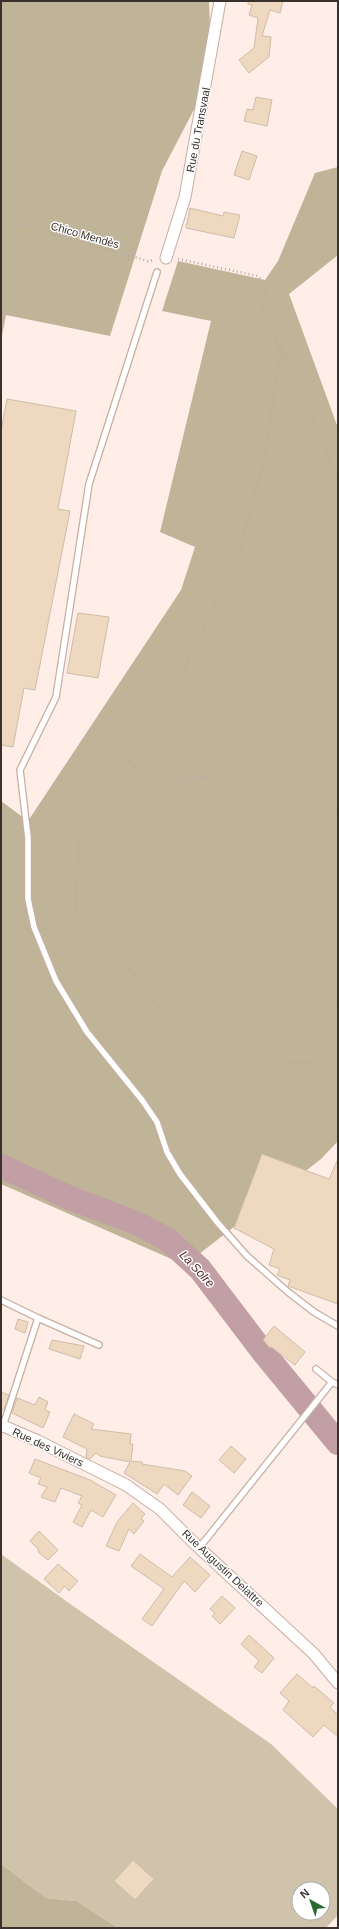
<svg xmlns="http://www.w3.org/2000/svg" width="339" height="1929" viewBox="0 0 339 1929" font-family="Arial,sans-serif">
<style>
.green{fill:#cfc4ab;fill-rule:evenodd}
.forest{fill:#c0b498}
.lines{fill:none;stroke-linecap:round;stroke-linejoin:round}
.river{stroke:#c29fa4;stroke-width:24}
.building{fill:#efd8c0;stroke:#cfbca9}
.lane-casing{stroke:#c7aea1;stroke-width:8}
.street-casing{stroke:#c7aea1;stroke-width:13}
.path{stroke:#b7a9a3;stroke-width:2.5;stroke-dasharray:1 3;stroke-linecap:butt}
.lane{stroke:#fff;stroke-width:5.5}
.street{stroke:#fff;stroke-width:11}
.labels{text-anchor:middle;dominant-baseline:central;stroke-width:3;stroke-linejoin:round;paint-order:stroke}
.street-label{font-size:11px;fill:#3b312c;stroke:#fff}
.water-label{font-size:12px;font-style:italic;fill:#4c1d27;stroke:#fff}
</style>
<rect width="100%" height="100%" fill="#feeee7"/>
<path class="green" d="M1 1554 73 1606 271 1744 338 1809V1915L326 1928H118L77 1901 46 1898 1 1864ZM299 1889H323V1913H299Z"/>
<g class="forest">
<path d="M1 1H209L211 55 202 94 162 171 110 336 6 315 1 341Z"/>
<path d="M338 167V255L289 294 338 428V1141L321 1159 185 1265 1 1184V801L28 821 181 590 195 547 160 532 211 321 162 311 178 261 265 280 278 261 315 173Z"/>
<path d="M1 1864 46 1898 77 1901 118 1928H1Z"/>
</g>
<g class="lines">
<path class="river" d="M1 1166 70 1198 134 1222 167 1239 200 1269 263 1352 338 1443"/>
</g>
<g class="building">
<path d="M248 1H283L280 13 270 10 262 36 271 37 269 57 249 73 239 60 254 48 258 18 249 15 252 5 248 4Z"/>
<path d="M256 97 272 100 267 126 244 121 247 109 253 110Z"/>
<path d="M242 151 257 156 249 180 234 175Z"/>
<path d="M190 208 223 216 224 212 240 215 234 238 186 228Z"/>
<path d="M7 399 76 411 58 509 70 511 35 690 24 688 13 747 1 745V431Z"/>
<path d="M78 613 109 617 98 678 67 673Z"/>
<path d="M262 1154 329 1179 338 1159V1304L288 1286 290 1280 277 1275 280 1269 269 1265 274 1249 234 1228Z"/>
<path d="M18 1319 28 1322 25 1333 15 1329Z"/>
<path d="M274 1326 305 1352 295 1365 271 1347 270 1348 263 1340Z"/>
<path d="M52 1340 84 1346 80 1359 49 1349Z"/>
<path d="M1 1392 9 1395 4 1410 1 1409Z"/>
<path d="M39 1397 48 1402 45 1410 50 1412 43 1428 12 1413 17 1398 35 1405Z"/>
<path d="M74 1414 94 1424 91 1429 131 1434 130 1444H133L131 1461 142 1462V1464L148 1465 185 1471 192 1476 178 1495 164 1484 157 1494 124 1473 130 1462 100 1456 96 1453 90 1459 86 1457 87 1449 63 1437Z"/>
<path d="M231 1446 246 1459 234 1473 219 1460Z"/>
<path d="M35 1459 90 1480 116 1495 103 1517 91 1510 82 1527 73 1522 82 1505 78 1503 82 1496 61 1488 55 1502 41 1497 47 1487 38 1484 41 1478 29 1473Z"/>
<path d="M192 1492 210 1506 201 1518 183 1505Z"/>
<path d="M133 1503 145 1514 141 1519 144 1521 134 1534 129 1529 119 1551 106 1546 117 1522Z"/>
<path d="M39 1531 58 1550 48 1560 38 1552 39 1550 30 1541Z"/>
<path d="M140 1554 172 1577 190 1557 210 1575 195 1592 184 1581 152 1626 142 1619 164 1589 131 1566Z"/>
<path d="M58 1564 78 1581 69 1591 65 1586 59 1593 44 1579Z"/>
<path d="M222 1596 235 1608 220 1624 212 1616 215 1613 210 1609Z"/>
<path d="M249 1635 274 1658 262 1673 254 1667 259 1661 241 1644Z"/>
<path d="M297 1674 313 1688 314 1686 334 1703 330 1707 338 1715V1737L324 1725 313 1737 283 1710 289 1701 280 1693Z"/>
<path d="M133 1860 154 1879 135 1900 114 1881Z"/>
</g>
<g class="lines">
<g class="lane-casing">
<g id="lane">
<path d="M157 272 89 484 56 697 20 770 28 838V899L34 927 56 981 87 1032 142 1100 157 1122 167 1152 180 1174 217 1222 247 1256 288 1292 314 1312 338 1326"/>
<path d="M1 1300 38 1318 3 1426"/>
<path d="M38 1318 99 1345"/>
<path d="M316 1369 332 1382 338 1385"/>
<path d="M199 1548 332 1382"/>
</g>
</g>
<g class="street-casing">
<g id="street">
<path d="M166 258 185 197 220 1"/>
<path d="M1 1425 38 1441 126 1485 160 1509 195 1544 314 1654 338 1683"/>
</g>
</g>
<g class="path">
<path d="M1 219 148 261 155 260"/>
<path d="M178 259 258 276 266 287 263 312 310 412 338 480"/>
<path d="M281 349 263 465 239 553 174 689 80 837 75 911 117 952 185 1040 237 1060 330 1064 338 1059"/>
<path d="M128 762 180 782 224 773 303 774 338 809"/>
<path d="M180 782 294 978 338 1004"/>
</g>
<use href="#lane" class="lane"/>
<use href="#street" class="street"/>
</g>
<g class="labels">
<g class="street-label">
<text transform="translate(198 130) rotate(-79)">Rue du Transvaal</text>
<text transform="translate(85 235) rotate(16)">Chico Mendès</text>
<text transform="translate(48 1447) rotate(25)">Rue des Viviers</text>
<text transform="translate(223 1568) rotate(43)">Rue Augustin Delattre</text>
</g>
<g class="water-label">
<text transform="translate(197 1269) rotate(47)">La Solre</text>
</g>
</g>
<rect width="339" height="1929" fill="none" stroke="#3b312c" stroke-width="4"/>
<g transform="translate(311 1901) rotate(320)"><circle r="19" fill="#ffffff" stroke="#b1adab"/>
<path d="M0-3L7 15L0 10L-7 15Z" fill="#296a34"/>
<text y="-6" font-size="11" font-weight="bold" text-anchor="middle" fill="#3b312c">N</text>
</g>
</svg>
